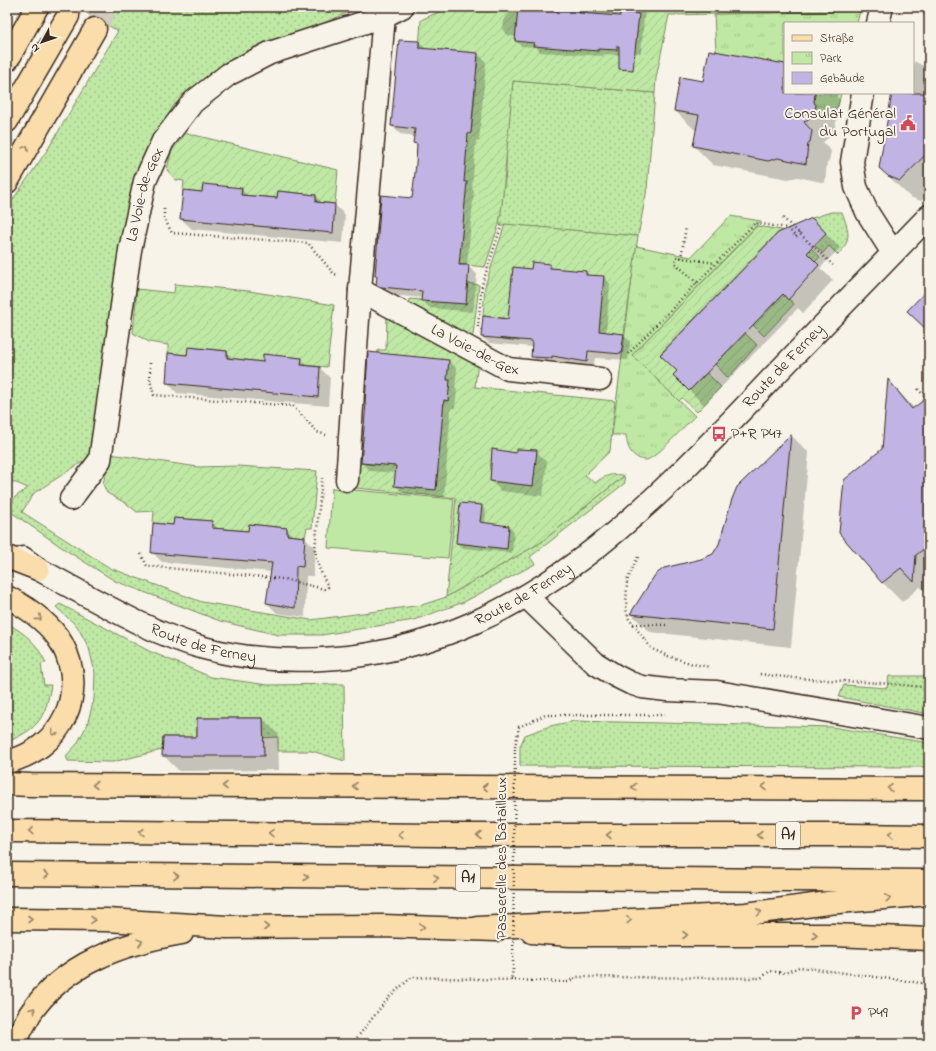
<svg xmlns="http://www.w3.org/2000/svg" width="936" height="1051" viewBox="0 0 936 1051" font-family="'Indie Flower',sans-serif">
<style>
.grass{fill:url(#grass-dots);stroke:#7c8961}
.park{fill:url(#park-tufts);stroke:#7c8961}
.garden{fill:url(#garden-furrows);stroke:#7c8961}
.pitch{fill:#bee8a4;stroke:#7c8961}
.shadow{fill:#0003}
.building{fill:#c1b3e3;stroke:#3b2a1e}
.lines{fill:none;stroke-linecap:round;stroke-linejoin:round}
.major-tunnel{stroke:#d1cbc0;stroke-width:22;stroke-dasharray:22 11;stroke-linecap:butt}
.minor-casing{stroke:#3b2a1e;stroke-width:25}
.major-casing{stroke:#3b2a1e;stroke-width:25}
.highway-casing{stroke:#3b2a1e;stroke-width:25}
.path{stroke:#3b2a1e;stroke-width:2.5;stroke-dasharray:1 3;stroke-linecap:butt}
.minor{stroke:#f7f3e8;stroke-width:22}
.major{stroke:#faddab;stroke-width:22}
.highway{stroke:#faddab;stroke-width:22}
.path-bridge{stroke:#3b2a1e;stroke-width:2.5;stroke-dasharray:1 3;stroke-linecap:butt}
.oneway{stroke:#9a8464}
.labels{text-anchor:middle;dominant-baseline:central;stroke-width:4;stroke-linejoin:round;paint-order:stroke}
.shield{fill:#f7f3e8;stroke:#73665b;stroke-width:1}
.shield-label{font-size:15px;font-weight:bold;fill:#3b2a1e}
.poi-label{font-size:16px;fill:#3b2a1e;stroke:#f7f3e8;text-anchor:start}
.street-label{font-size:16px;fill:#3b2a1e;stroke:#f7f3e8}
</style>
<defs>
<pattern id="grass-dots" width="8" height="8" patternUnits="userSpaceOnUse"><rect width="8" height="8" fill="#bee8a4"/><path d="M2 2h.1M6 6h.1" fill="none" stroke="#a4c78d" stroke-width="1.8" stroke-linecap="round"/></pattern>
<pattern id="park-tufts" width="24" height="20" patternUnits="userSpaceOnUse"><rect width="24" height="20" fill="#bee8a4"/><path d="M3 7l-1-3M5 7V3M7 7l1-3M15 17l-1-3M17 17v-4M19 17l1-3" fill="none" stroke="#a4c78d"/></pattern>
<pattern id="garden-furrows" width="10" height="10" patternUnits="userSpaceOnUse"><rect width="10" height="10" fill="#bee8a4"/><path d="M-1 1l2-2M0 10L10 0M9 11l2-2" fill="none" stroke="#a4c78d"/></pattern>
</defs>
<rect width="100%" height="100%" fill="#f7f3e8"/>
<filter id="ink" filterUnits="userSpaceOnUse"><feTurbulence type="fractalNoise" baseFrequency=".025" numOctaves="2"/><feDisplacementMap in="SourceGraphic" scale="8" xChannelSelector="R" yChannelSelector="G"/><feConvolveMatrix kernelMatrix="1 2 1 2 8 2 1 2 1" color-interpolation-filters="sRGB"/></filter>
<g filter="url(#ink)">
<g class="grass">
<path d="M76 7H360L215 72 174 105 142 159 121 252 90 457 34 493 22 512 110 568 202 602 311 620 422 605 446 597 540 543 624 476 625 483 530 557 535 564 464 602 414 620 322 635H278L220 621 115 581 67 551 8 510 15 497 28 488 7 479V208L48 149 118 31Z"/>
<path d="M513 81 655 93 647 189 638 236 499 224 506 172 507 137Z"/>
<path d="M831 212H842C849 231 852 240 838 255L829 246 823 253 814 245 826 233 812 218Z"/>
<path d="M60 604 149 651 211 677 268 685 344 684 345 761 312 751H278V737L263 738V718H197V737H163L162 750 113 762 68 761 66 756 77 744 87 725 94 699 95 673 89 648 77 626 56 607Z"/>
<path d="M7 623C27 635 36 642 46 663L41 664 44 685H51C45 719 39 728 7 742Z"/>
<path d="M889 676H929V714L839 697 844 685 887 688Z"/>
<path d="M574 721 832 727 929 743V767L520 766V746L525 735 550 726Z"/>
</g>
<g class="park">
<path d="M860 11 857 23H785V64L716 52 714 14Z"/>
<path d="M815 93H841L838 106 827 116 814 115 816 105 814 102Z"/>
<path d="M730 216 761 221 632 355 695 416C686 424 656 459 646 460 641 460 637 458 634 455 628 450 627 443 626 435H612L636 246 691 257Z"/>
</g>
<g class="garden">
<path d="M449 7H559L557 24 570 7H861L860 11 669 15 656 78 655 93 513 81 502 205 499 224 485 267 456 264 461 243 463 223 457 181 468 133H471L475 93 473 73 477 69 478 57 474 53 434 49 432 63H418L421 20Z"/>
<path d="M186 133 338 170 335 204 316 202V195L278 191 277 198 241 195 242 189 202 192 183 190 184 181 176 180 167 170 171 152Z"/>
<path d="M505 224 638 236 624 334 520 324 519 341 503 339 504 318 483 316 485 286Z"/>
<path d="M757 226 787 231 800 237 820 257 809 268 772 239 660 354 677 371 673 375 689 391 707 373 721 387 697 412 682 398 679 401 632 355Z"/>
<path d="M467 283 479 285 473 335 470 338 409 307 410 299 455 303 458 284Z"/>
<path d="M175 284 249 291 334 305 327 367 301 365 302 358 263 355V362L227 358V351L189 347 187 355 168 353V345L149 342 133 333 137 289 174 293Z"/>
<path d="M783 294 794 304 764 336 753 325Z"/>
<path d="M387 315 478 361 475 387 615 401 610 451 585 475 595 483C603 476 614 472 624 476L540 543 446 597 456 498 356 488 358 463 379 465 407 418 442 420 444 400H447L401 376 377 361 378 350H386Z"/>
<path d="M745 333 757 345 728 378 715 364Z"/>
<path d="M110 454 198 467 237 466 317 471 312 528H307L305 537 287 535V528L249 524 248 531 212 528V521L174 518 173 525 153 523 154 511 137 512 127 504 107 493 103 484Z"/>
</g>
<path class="pitch" d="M332 488 454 499 448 558 328 548Z"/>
<g class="shadow">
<path d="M514 7H645L641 53 622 51V55L604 54 603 56 540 52 536 47 521 46 516 41V36H509L503 30 504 19Z"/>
<path d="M923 7H929V21L922 14Z"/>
<path d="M419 42 426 49 478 54 486 62 479 141H476L472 189 474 191 467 266 477 274 473 312 430 308 422 300 423 298 390 295 386 292 378 284V278L376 276 413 199 418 147 415 143V136L400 134 392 126Z"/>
<path d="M914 61 929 69V193L921 201 910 197 880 168 893 93H913Z"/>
<path d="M785 65V93H838L837 97 840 100 834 134 823 142 831 151 829 161 827 162 825 183 798 177 788 179 713 165 694 146 697 130H695L675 111 704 82Z"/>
<path d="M241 189 249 197 278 199 316 196 323 204 335 205 345 215 343 243 192 229 181 219 203 193Z"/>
<path d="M826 234 840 248 820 268 833 280 803 313 798 308 704 405 674 375 803 255 804 257Z"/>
<path d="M533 263 550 265 554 269 586 272 590 276 604 277 610 284 606 333 623 335 630 341 628 360 595 358 593 368 558 362V364L538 363 532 356V347L489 343 482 337 509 320 532 270Z"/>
<path d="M227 352 234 360 264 363 301 359 309 367 320 368 330 378 328 406 177 393 167 382 188 356Z"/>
<path d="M369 353 449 361 457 369 455 387 457 389 455 408H451L444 497 403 493 395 485 396 473 370 471 362 463 367 404 366 403Z"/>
<path d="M889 381 915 409 929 406V595L920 587 902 602 883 583 840 532 883 449Z"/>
<path d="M791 435 809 453 791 647 650 632 631 614 656 576 701 560 714 554 720 544 738 488Z"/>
<path d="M536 451 547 462 543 496 501 491 491 481 517 454Z"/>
<path d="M482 506 486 511 485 524 509 527 514 532 512 553 462 548 457 543Z"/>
<path d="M212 522 219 530 249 532 286 529 294 537 305 538 315 548 313 576H306L305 617 277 613 267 603 272 572 162 562 152 552 173 526Z"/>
<path d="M263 719 278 734 279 770 179 771 163 755 198 738Z"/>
</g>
<g class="building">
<path d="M518 7 558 11 559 7H580L579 13 620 16V12L639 14 633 70 619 69V46H617V50L598 49V51L533 46 534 43 515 41Z"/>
<path d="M399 40 419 41V48L478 53 471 133 468 134 464 182H467L459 265H469L466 304 421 301 422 291 381 287 376 285 377 276H375L381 195 412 198 416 164 417 144 413 143 415 129 391 126Z"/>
<path d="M709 50 785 64V93H815L814 102 816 105 814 115 804 122 812 131 810 142 808 143 806 164 778 158 768 161 693 146 699 115 674 111 680 77 703 81Z"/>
<path d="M892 93H929V151L900 181 888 176 879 168Z"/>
<path d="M203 184 242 188 241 195 277 198 278 191 316 195V202L335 204 333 233 180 219 183 190 202 192Z"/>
<path d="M812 218 826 233 807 253 819 265 788 300 783 294 689 391 673 375 677 371 660 355 778 233Z"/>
<path d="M532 262 550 264V268L586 271V275L604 276 599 331 624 334 621 354 588 351 587 362 552 356V358L531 357 532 341 481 337 483 316 508 319 513 267 531 269Z"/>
<path d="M929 288V332L907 311Z"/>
<path d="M188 347 227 351V358L263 362V354L302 358 301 365 320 367 318 397 166 383 168 353 187 355Z"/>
<path d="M368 352 449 360 447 380H450L448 401 444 400 436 490 394 486 396 466 361 463 366 403H365Z"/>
<path d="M888 379 912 409 929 396V545L916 555 914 582 901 568 882 583 839 533 844 480 882 449Z"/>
<path d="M791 434 773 629 630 614 655 575 664 568 701 559 713 554 719 544 732 499 737 487Z"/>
<path d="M492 449 516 453V449L537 450 533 486 490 481Z"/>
<path d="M460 503 482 505 480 522 509 526 507 549 456 543Z"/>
<path d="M174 518 212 521V528L248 531 249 524 287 528V535L305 537 303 567 296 566 295 608 266 603 272 563 151 553 153 523 173 525Z"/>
<path d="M197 718H263L264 756H162L163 737H197Z"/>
</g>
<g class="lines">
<path class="major-tunnel" d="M95 29 107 7"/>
<g class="minor-casing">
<g id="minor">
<path d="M878 23 882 7"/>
<path d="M863 93 852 162 856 187 867 212 893 253"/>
<path id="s1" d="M360 290 508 369 600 379"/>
<path d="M347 480 360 290 384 16"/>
<path id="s2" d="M71 499 100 460 130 250 145 181 163 141 193 102 229 74 270 53 384 16 402 7"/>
<path id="s3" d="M23 558 38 569C91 597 146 632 204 648 251 661 300 662 348 657 532 636 655 502 775 375 826 322 878 269 929 216"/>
<path d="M526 596 595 663 616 676 630 683 642 687 667 690 717 692 929 728"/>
</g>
</g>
<g class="major-casing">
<g id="major">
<path d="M7 60 37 7"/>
<path d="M7 121 68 16"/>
<path d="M7 182 95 29"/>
<path d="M7 557 38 569"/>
<path d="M7 919 106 920 227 927 383 926 496 930"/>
<path d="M532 932 570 935H834L929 939"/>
<path d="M14 1044C19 1034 24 1024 30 1014 64 963 124 943 182 933"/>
</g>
</g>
<g class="highway-casing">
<g id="highway">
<path d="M7 57 11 54"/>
<path d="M7 597C28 608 50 623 62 644 89 694 61 749 7 762"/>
<path d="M7 784 31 785 929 789"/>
<path d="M7 831 440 835H848L929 836"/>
<path d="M7 874 929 881"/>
<path d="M478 928 746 914 828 903 929 894"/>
</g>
</g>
<g class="path">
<path d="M164 209V218L172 233 308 243 334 274 338 275"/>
<path d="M783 218 833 265"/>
<path d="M681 258 686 227"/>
<path d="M697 283 675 263 676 257 715 263"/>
<path d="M478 327 482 285 502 224"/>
<path d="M628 354 755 223 788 228 796 237 799 233"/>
<path d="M150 363V380L154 395 293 406 317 432 326 435"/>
<path d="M918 389 929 402"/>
<path d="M141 554 147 566 283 579 324 589 328 587 319 568 315 550 322 478"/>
<path d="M638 557 627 581 626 609 629 619 652 649 668 656 693 664 710 667"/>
<path d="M633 624 666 625"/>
<path d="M760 674C816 682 873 680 929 688"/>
<path d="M515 747 519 727 545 715H667"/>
<path d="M511 980 568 982 576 977 761 978 770 971 785 973 799 967 929 984"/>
<path d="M352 1044 390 996 412 977 511 980 513 970"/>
</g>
<use href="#minor" class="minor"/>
<use href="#major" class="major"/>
<use href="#highway" class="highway"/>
<path class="path-bridge" d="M513 970 515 747"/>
</g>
<defs><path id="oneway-chevron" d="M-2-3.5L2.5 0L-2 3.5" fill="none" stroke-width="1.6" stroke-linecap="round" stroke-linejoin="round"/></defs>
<g class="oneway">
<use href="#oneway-chevron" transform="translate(26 148) rotate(-60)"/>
<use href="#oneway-chevron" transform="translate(39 618) rotate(40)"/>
<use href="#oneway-chevron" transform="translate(54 733) rotate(129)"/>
<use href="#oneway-chevron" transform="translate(95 785) rotate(-180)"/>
<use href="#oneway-chevron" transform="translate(225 786) rotate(-180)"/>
<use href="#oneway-chevron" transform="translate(355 786) rotate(-180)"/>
<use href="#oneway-chevron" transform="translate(485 787) rotate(-180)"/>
<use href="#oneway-chevron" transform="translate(634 787) rotate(-180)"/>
<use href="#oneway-chevron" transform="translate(764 787) rotate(-180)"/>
<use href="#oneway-chevron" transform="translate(890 788) rotate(-179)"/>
<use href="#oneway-chevron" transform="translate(31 831) rotate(-179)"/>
<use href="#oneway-chevron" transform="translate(141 832) rotate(-179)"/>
<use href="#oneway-chevron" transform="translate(271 833) rotate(-179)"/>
<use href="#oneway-chevron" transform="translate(401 835) rotate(-179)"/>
<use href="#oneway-chevron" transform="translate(479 835) rotate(180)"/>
<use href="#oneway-chevron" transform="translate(609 835) rotate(180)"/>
<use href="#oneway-chevron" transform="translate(760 835) rotate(180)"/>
<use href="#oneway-chevron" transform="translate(890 835) rotate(-179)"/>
<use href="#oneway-chevron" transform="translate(46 875)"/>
<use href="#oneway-chevron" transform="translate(176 876)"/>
<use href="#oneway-chevron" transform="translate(306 877)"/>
<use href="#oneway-chevron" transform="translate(436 878) rotate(1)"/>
<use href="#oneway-chevron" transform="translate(888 898) rotate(-6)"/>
<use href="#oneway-chevron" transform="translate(759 912) rotate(-7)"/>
<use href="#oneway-chevron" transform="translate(30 919)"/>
<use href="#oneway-chevron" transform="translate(93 920) rotate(1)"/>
<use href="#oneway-chevron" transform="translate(629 920) rotate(-3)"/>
<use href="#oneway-chevron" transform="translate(266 927)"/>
<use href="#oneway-chevron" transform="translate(422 927) rotate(1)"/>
<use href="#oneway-chevron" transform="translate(685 935)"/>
<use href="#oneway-chevron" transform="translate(815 935)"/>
<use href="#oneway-chevron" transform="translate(140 942) rotate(-15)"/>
<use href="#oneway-chevron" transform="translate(33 1010) rotate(-53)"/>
</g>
</g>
<defs>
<g id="civic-bare" transform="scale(1.2)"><path d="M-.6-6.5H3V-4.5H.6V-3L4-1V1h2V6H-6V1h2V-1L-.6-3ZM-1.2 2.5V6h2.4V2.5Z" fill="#d1495b" stroke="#f7f3e8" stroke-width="2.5" paint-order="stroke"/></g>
<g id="bus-bare" transform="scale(1.2)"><path d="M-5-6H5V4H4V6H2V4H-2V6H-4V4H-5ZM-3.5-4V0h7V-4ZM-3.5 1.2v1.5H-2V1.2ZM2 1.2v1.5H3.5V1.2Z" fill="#d1495b" stroke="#f7f3e8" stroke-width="2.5" paint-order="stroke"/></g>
<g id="parking-bare" transform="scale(1.2)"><path d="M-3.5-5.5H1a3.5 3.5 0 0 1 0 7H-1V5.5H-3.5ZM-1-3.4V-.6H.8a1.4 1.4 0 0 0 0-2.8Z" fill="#d1495b" stroke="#f7f3e8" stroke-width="2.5" paint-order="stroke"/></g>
</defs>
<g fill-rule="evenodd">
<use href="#civic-bare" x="908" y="123"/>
<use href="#bus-bare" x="719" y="434"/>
<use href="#parking-bare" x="856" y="1013"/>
</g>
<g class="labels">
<g class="shield">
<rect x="776" y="822" width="24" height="26" rx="3"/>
<rect x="456" y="865" width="24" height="26" rx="3"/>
</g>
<g class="shield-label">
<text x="788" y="835">A1</text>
<text x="468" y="878">A1</text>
</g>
<g class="poi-label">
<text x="896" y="114" text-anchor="end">Consulat Général<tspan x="896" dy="18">du Portugal</tspan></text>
<text x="731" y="434">P+R P47</text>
<text x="868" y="1013">P49</text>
</g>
<g class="street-label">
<text stroke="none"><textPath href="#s2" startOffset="318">La Voie-de-Gex</textPath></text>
<text stroke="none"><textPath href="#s1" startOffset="130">La Voie-de-Gex</textPath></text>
<text stroke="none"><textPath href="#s3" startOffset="884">Route de Ferney</textPath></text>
<text stroke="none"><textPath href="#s3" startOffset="536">Route de Ferney</textPath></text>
<text stroke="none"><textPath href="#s3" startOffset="201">Route de Ferney</textPath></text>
<text transform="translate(502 858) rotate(-90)">Passerelle des Batailleux</text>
</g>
</g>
<rect width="936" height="1051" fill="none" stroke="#f7f3e8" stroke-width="24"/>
<rect x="12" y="12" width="912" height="1027" fill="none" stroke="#3b2a1e" stroke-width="1.5" filter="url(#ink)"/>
<rect x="784" y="22" width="130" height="72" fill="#f7f3e8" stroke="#aca397"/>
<rect x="792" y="35" width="20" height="6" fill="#faddab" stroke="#aca397"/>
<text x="820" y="42" font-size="12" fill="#3b2a1e">Straße</text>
<rect x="792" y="52" width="20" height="12" fill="url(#park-tufts)" stroke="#aca397"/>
<text x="820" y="62" font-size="12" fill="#3b2a1e">Park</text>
<rect x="792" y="72" width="20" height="12" fill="#c1b3e3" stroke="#aca397"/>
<text x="820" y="82" font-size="12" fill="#3b2a1e">Gebäude</text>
<g transform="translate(42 42) rotate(230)" stroke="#f7f3e8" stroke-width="3" paint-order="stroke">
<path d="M0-3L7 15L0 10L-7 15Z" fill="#3b2a1e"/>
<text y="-6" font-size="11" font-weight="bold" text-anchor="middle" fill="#3b2a1e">N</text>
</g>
</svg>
